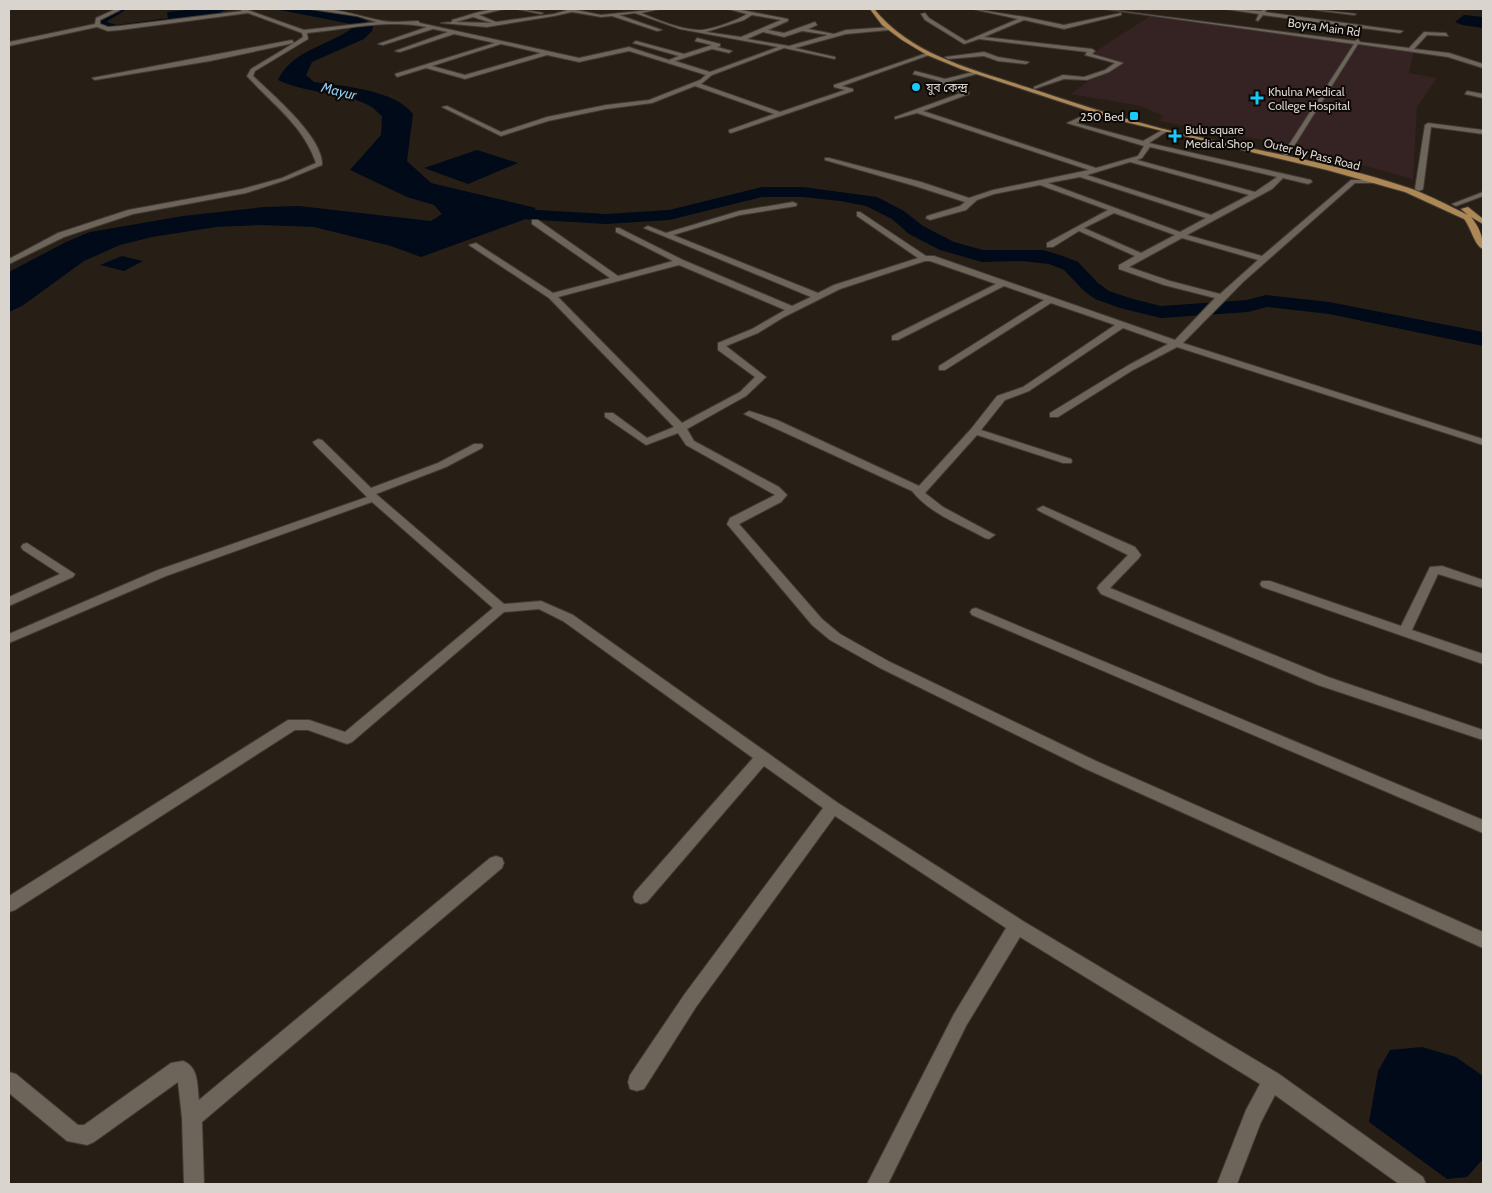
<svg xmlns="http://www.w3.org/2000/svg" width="1492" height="1193" viewBox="0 0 1492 1193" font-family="Cabin,'Noto Sans Bengali',sans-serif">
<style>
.medical{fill:#352222}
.water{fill:#000a18}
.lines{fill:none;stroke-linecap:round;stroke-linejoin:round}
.canal{fill:#000a18;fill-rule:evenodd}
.river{fill:#000a18;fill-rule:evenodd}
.minor-casing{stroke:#403a34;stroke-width:2}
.primary-casing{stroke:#403a34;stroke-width:2}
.minor{fill:#6d645a;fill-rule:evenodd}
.primary{fill:#ad8855;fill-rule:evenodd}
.poi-dot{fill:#17cafb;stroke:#0d0906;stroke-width:2}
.labels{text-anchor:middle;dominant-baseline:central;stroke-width:4;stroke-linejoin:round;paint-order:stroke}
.far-street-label{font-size:12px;fill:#dad4cf;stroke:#0d0906}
.far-poi-label{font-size:12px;fill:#dad4cf;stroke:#0d0906;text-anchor:start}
.far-water-label{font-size:14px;font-style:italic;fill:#90cbf4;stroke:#0d0906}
</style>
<rect width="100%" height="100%" fill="#271f16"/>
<path class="medical" d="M1150 16 1414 50 1409 73 1437 78 1417 107 1413 179 1289 145 1159 121 1163 116 1141 106 1071 94 1116 60 1093 53Z"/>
<g class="water">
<path d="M196 9H235L168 19 167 12Z"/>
<path d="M275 9C296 9 360 9 373 26L372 31 364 39 312 62 306 75 314 82C342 86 396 90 413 114L407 161 431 183 536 208 523 220 421 257 391 246 314 227 261 225 216 227 152 237 120 245 84 261 22 306 9 312V272L66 242 90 232 183 216 264 207 299 206 431 221 442 214 434 205 407 197 350 170 381 135 382 116C377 112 372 106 366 104 338 91 308 94 278 80 291 51 327 46 351 29V24Z"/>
<path d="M1464 15 1483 17V28L1462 25 1455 22Z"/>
<path d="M477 150 518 163 468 184 424 168Z"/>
<path d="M122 256 143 261 124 271 100 265Z"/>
<path d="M1422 1047 1456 1057 1483 1076V1159L1467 1177 1447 1179 1369 1122 1378 1071 1390 1050Z"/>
</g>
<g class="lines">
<path class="canal" d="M119 9H127L106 22 117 25 221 11 224 13 221 15 117 29 100 24 102 18Z"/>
<path class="river" d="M762 187H803L877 197 904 211 923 226 954 242 983 250H1043L1063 256 1078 262 1098 283 1109 291 1133 299 1161 306 1247 300 1266 295 1329 302 1483 332V346L1329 314 1267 307 1248 312 1161 318 1120 308 1095 299 1084 291 1064 270 1049 264 1022 261 982 262 940 250 909 234 892 219 866 206 840 201 803 197H762L669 220 606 224 487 217 481 216 478 212 481 208 487 207 606 214 669 210Z"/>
<g class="minor-casing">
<g id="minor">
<path d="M116 9 120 10 100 20V24L108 27 120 26 242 11 239 9H245L304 30 377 22 357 16 310 9C336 7 358 16 383 21 394 23 407 21 418 21L420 23 579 58 629 47 669 60 679 56 633 43 636 41 684 54 712 45 695 41 697 38 720 44V46L717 47 732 51 729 53 712 49 675 61 710 72 778 47 680 29 635 13 619 15 662 30 657 31 612 16 601 17 572 12 554 16 487 27 441 23 452 22V20C469 15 487 8 504 9L479 15 496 22 554 14 571 9 601 15 660 9 641 13C658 20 679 29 698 30 709 31 738 20 747 14L728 9H736L788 19V21L768 30 784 33 815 22 817 25 808 29 834 34 846 30 891 27 889 30 846 34 795 48 835 57V59L784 48 712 75 701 84 780 112 845 90 834 87V85L927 53 932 54 842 86 853 89V91L731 133 729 132V130L774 114 695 86 652 103 606 109 548 121 501 136 442 107 447 106 501 132 547 117 606 105 649 100 700 80 706 75 629 51 579 62 547 55 465 79 426 68 397 77 395 74 495 43 454 34 400 52 395 51 448 32 433 29 383 45 378 44 427 27C389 19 346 29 307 33L308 39 255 71 253 76C272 94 324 138 322 165L286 180 246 193 133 214 64 237 9 264V259L58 233 128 210 242 189 282 178 316 163C303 125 273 105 247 76L251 69 294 43 210 61 95 80 92 78 292 40 294 43 303 37 302 33 248 13 120 30 108 31 97 27 9 46V42L95 24 96 18ZM752 15 781 20 741 37 706 32 744 20ZM473 17 492 23 456 22ZM802 31 828 35 789 46 747 39 763 32 784 37ZM501 44 541 53 465 75 432 66Z"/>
<path d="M517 9 543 13 541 14Z"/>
<path d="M973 9 1025 17 1064 25 1121 13V15L1064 29 1024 20 984 37 1092 49 1095 51 1092 54 1123 63 1109 72 1087 80 1064 79 1034 89V87L1063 75 1084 77 1105 70 1115 63 1085 55 1087 52 979 39 964 44 925 20 921 14 925 13 929 18 966 41 1018 19Z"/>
<path d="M1104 9 1355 41 1358 39 1360 42 1409 48 1424 32 1446 33 1448 36 1427 35 1414 49 1449 53 1483 64V68L1448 57 1358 44 1289 154 1286 156 1283 154 1354 44Z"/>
<path d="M1225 9 1261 11 1263 9H1267L1265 12 1403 31 1400 33 1263 15 1258 21 1256 20 1259 14Z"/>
<path d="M1308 9 1356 14 1354 15Z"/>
<path d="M984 52 998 57 1029 62 1026 64 998 61 984 56 948 59 945 57Z"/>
<path d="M915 71 945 79 977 71 980 73 944 83 969 92V94L923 111 1096 168 1138 156 1144 146 1067 123 1096 110 1098 113 1076 123 1143 141 1164 129 1166 130V132L1149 143 1311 180 1312 182 1308 184 1283 178 1272 189 1187 235 1262 256 1351 180H1378L1380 181 1376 183H1355L1243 282 1183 343 1483 439V445L1177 347 1133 370 1058 417H1050V413L1127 366 1168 344 1123 328 1029 391 1005 400 981 430 1071 459 1072 461 1071 463H1063L977 435 925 493 943 507 995 535 989 539 985 538C960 524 930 514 912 491L744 414 749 411 777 420 919 486 971 429 997 396 1023 387 1115 325 1051 303 945 370H939V366L1044 300 1004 286 898 340H892V336L996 284 930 261H925L840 289 784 317 758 333 726 346 766 377 746 396 687 429 694 441 779 487 787 495 781 502 739 524 822 619 840 634 890 662 1096 761 1483 932V948L1086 769 880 668 830 640 812 625 727 524 730 518 775 495 686 445 678 433 646 445 605 417V413H613L647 438 674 427 549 298 469 245 476 243 553 293 610 278 532 224V220H538L618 276 673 261 616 232V228H619L683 260 792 306 811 297 644 228 648 226 666 233 739 211 793 202 797 204 796 206 740 215 673 235 818 293 834 285 918 258 857 216V212H860L926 256H934L1175 340 1215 298 1164 285 1119 269V265L1135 256 1079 231 1053 247H1047V243L1108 210 1040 185 994 194 977 200 966 210 930 220 926 218 927 216 960 206 965 202 915 186 825 160V158H829L921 182 969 198 993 190 1089 170 917 113 895 119V117L961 93 939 85 940 81 913 74ZM1150 147 1277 177 1255 192 1137 160 1142 158ZM1130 162 1249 195 1211 215 1087 175ZM1080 177 1206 218 1180 232 1048 183ZM1114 213 1175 235 1141 253 1084 228ZM1182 238 1258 260 1220 294 1170 281 1129 267ZM679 265 785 310 752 329 718 343V350L755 377 740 392 682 423 558 297Z"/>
<path d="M1467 91 1483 94V98L1465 94Z"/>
<path d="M1428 123 1483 130V134L1431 127 1423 189 1419 191 1415 189 1425 125Z"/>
<path d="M1483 192V196L1456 206 1452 204Z"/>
<path d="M318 439 322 440 371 488 438 463 474 444H482L483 446 482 448 446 467 376 494 504 604 541 601 573 615 838 803 1023 921 1279 1074 1423 1177 1426 1184H1399L1275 1095 1261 1122 1237 1184H1217L1246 1110 1260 1084 1020 937 966 1026 888 1184H867L954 1014 1006 928 835 816 696 1007 644 1089 637 1091 630 1089 628 1082 630 1075 684 995 823 808 764 766 647 902 641 904 635 902 633 897 635 892 753 758 563 621 539 609 504 612 352 742 347 744 308 730H295L15 910 9 912V896L288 720H309L345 732 493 608 372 502 166 576 9 643V634L158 570 367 497 314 444 313 442Z"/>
<path d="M1043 506 1135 547 1141 555 1139 558 1110 588 1328 677 1483 730V740L1318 685 1101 594 1097 588 1099 585 1128 555 1039 511 1037 509Z"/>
<path d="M27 543 75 574 73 577 9 606V597L60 574 23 550 21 547 23 544Z"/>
<path d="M1442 566 1483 580V588L1438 574 1412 630 1483 654V664L1262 587 1260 584 1262 581H1270L1401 626 1430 567Z"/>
<path d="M976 608 1483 820V833L972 615 970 612 972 609Z"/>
<path d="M496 856 502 858 504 863 502 868 202 1122 204 1184H184L182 1118 178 1082 94 1142 87 1145 67 1141 9 1093V1072L16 1074 78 1125H84L171 1063 183 1061C199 1067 197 1085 199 1100L490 858Z"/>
</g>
</g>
<g class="primary-casing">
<path id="primary" d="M870 9H874C911 55 972 69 1026 87 1072 102 1117 117 1163 129 1245 149 1329 161 1409 188 1429 195 1449 206 1468 215L1461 209 1468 207 1483 219V224L1471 217C1479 227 1483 236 1483 249 1474 245 1471 227 1464 219L1405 192 1327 170 1113 119 961 69 927 55 902 40 882 25Z"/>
</g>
<use href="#minor" class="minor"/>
<use href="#primary" class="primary"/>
</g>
<g class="poi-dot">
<circle cx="916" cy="87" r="5"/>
<path d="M1254.5 90.5h5v5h5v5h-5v5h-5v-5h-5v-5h5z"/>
<rect x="1129" y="111" width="10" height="10" rx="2.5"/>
<path d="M1172.5 128.5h5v5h5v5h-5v5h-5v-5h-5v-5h5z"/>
</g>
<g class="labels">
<g class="far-street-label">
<text transform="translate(1324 27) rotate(8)">Boyra Main Rd</text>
<text transform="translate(1312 154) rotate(14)">Outer By Pass Road</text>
</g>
<g class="far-poi-label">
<text x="926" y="87">যুব কেন্দ্র</text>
<text x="1268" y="91">Khulna Medical<tspan x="1268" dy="14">College Hospital</tspan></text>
<text x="1124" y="116" text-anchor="end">250 Bed</text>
<text x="1185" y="129">Bulu square<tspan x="1185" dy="14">Medical Shop</tspan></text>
</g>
<g class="far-water-label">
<text transform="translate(339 91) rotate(14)">Mayur</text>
</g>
</g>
<rect width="1492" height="1193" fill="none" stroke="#dad4cf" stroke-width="20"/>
</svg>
